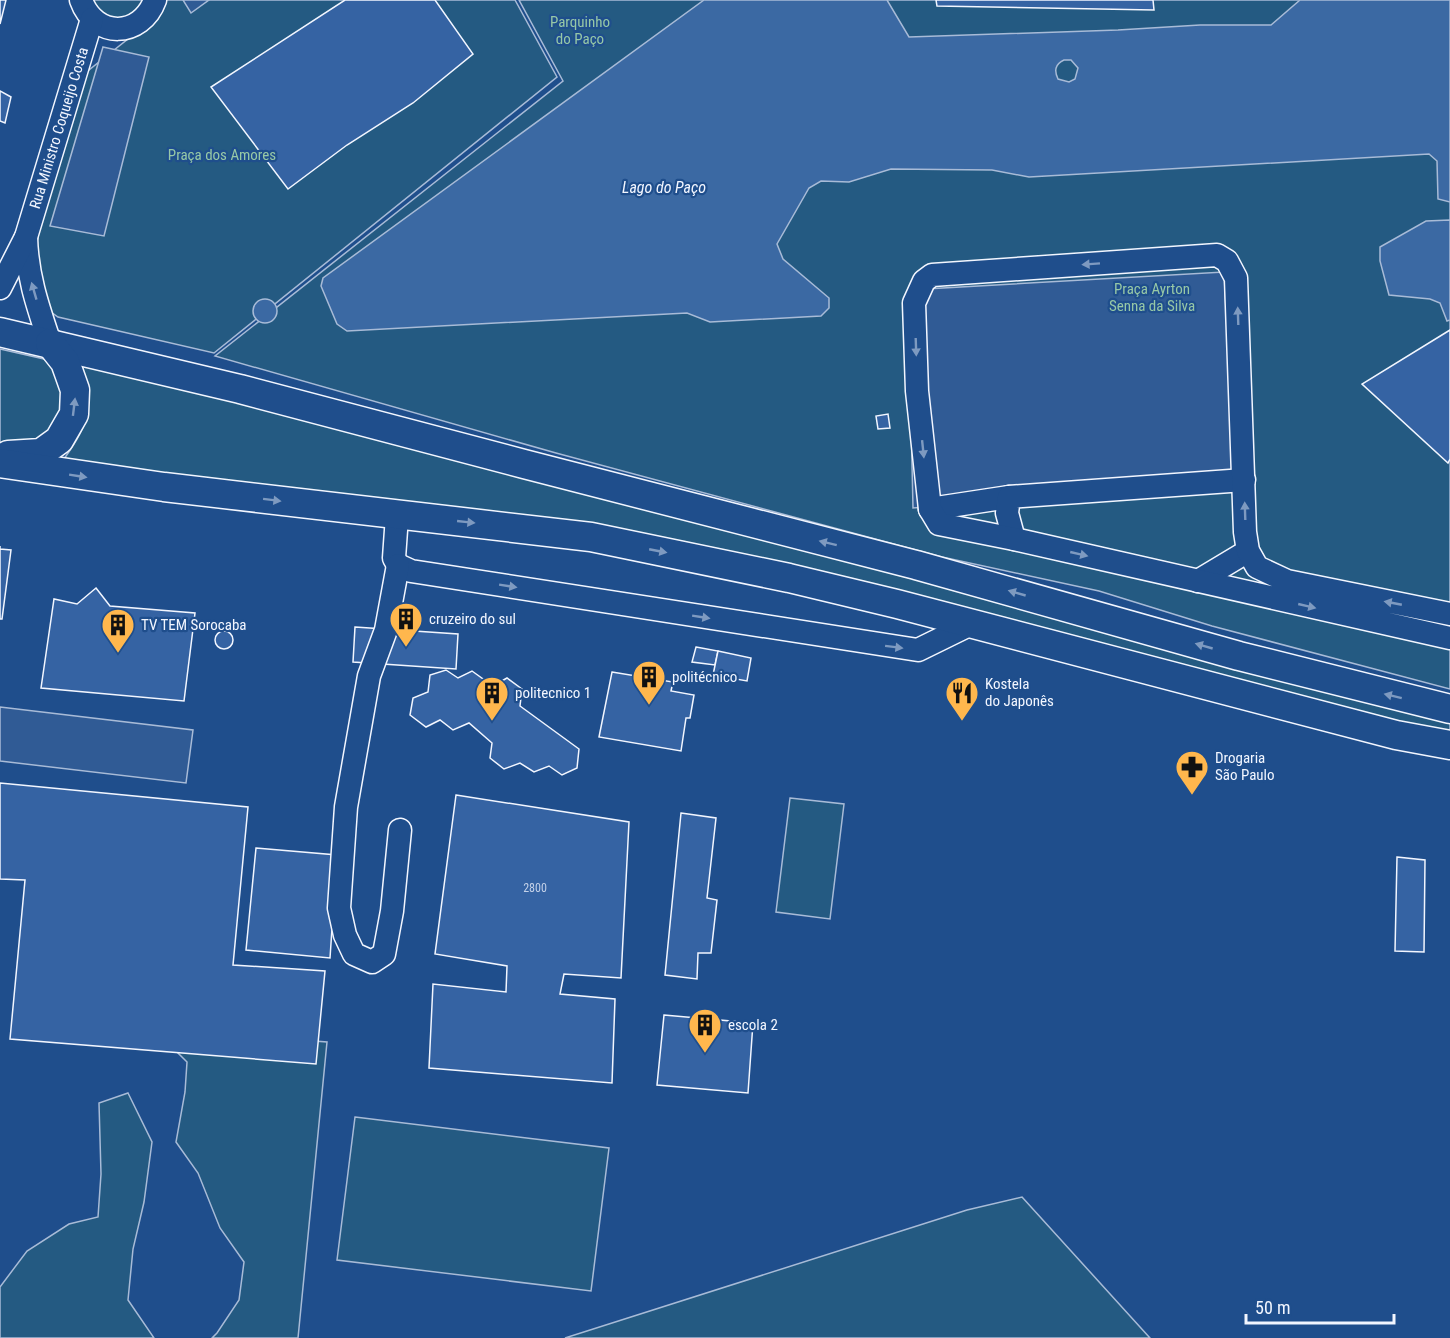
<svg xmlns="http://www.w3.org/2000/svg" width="1450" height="1338" viewBox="0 0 1450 1338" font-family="'Roboto Condensed',sans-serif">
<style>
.green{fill:#245a82;stroke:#a8bbd7;stroke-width:1.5}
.parking{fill:#305b95;stroke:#a8bbd7;stroke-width:1.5}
.water{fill:#3b69a3;stroke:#a8bbd7;stroke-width:1.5;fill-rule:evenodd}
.building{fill:#3563a3;stroke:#f2f6ff;stroke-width:1.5}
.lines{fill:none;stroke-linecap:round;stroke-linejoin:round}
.minor-casing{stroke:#f2f6ff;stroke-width:25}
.major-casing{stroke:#f2f6ff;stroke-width:31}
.minor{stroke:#1f4e8c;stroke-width:22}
.major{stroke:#1f4e8c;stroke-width:28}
.oneway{fill:#7e9ac0}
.labels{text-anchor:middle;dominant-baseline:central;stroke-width:4.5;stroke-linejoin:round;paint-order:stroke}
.number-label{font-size:12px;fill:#c3d1e8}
.park-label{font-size:15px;fill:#97c8a6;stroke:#1f4e8c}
.street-label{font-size:15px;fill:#f2f6ff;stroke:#1f4e8c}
.poi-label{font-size:15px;fill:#f2f6ff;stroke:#1f4e8c;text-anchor:start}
.water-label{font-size:16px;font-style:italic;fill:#f2f6ff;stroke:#1f4e8c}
</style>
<rect width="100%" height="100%" fill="#1f4e8c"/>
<g class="green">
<path d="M90 0H146L137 15 110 20Z"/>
<path d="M161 0H515L557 77 214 353 58 317 51 312 39 271 35 239 84 74 148 23Z"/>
<path d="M519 0H1450V689L1212 626 1099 591 942 557 556 453 215 356 563 81Z"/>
<path d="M0 349 44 359 60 369 65 399 50 436 29 447 0 444Z"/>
<path d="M76 359 1450 720V736L860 583 67 464 64 459C92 420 94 404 76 359Z"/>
<path d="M790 798 844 804 830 919 776 912Z"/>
<path d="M178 1031 327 1042 298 1338H212L217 1333 239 1300 244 1262 220 1228 198 1173 176 1142 185 1092 187 1062 170 1045Z"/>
<path d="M128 1093 152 1142 144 1202 133 1249 128 1300 154 1338H0V1287L27 1251 69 1224 98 1217 101 1174 99 1103Z"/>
<path d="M355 1117 609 1148 591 1291 337 1260Z"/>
<path d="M1022 1197 1150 1338H565L967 1210Z"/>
</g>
<g class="parking">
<path d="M183 0H209L191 13Z"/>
<path d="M103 47 149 57 104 236 50 226Z"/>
<path d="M1224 272 1235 483 913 508 908 290Z"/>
<path d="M0 707 193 730 186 783 0 761Z"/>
</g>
<g class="water">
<path d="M704 0H887L909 37 1118 30 1200 25H1271L1300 0H1450V202L1438 199 1437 161 1429 154 1029 177 992 170 891 169 849 182 821 181 809 188 777 244 783 259 829 298V308L821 316 710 322 687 313 347 331 337 324 321 286 323 278ZM1064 60H1071L1078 68 1075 79 1069 82 1058 79C1054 71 1055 64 1064 60Z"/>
<path d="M1450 220V320L1447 321 1440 303 1430 299 1389 295 1380 261V247L1426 221Z"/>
<circle cx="265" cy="311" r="12"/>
</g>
<g class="building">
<path d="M0 0H6L0 24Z"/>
<path d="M345 0H435L473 54 413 103 347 145 288 189 211 87Z"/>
<path d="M936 0H1153L1154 10 937 6Z"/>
<path d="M0 91 11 97 5 123 0 121Z"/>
<path d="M1450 330V459L1448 463 1362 384Z"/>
<path d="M888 414 890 428 878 429 876 416Z"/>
<path d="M0 546V549L11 550 2 619H0Z"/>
<path d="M96 588 110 606 195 613 184 701 41 688 54 599 77 604Z"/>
<path d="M355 627 458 634 456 669 353 662Z"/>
<circle cx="224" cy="640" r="9"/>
<path d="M696 647 718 651 715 665 692 662Z"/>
<path d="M718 651 751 658 747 681 713 675Z"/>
<path d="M446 670 458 678 472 671 493 686 507 678 522 689 520 706 579 749 577 768 562 775 549 766 534 772 520 763 504 769 490 758 492 743 469 723 453 730 440 720 426 727 410 715 413 698 428 692 430 675Z"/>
<path d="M612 672 673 682 671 691 694 695 690 718H686L681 751 599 737Z"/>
<path d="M0 783 248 807 233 965 325 971 316 1064 10 1039 25 880 0 879Z"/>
<path d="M456 795 629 822 621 978 564 974 560 994 615 999 612 1083 429 1068 433 984 506 992 507 966 435 954Z"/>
<path d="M681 813 716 818 707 898 717 900 711 953H698L697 979 665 975Z"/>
<path d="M256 848 337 855 330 958 246 950Z"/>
<path d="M1397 857 1425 860 1424 952 1395 951Z"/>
<path d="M664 1015 753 1023 748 1093 657 1085Z"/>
</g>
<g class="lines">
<g class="minor-casing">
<g id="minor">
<path d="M81 0C95 39 141 38 155 0"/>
<path d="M26 237C27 276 38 307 50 343"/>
<path d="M0 288 26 237 92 19"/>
<path d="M930 509 1009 497"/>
<path d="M397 516 394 558 398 565 411 571 918 650 971 624"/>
<path d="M1014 539 1007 513 1009 497 1244 480"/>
<path d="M398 565 386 630 369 676 346 807 339 908 345 935 354 954 372 962 384 954 392 911 400 830"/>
<path d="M1198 581 1248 551"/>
<path d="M1450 614 1287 581 1257 567 1248 551 1245 532 1236 278 1227 261 1217 255 932 275 924 281 914 303 917 391 930 509 939 524 1014 539 1450 638"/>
</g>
</g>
<g class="major-casing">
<g id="major">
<path d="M0 332 240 389 524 464 916 565 1239 656 1450 709"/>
<path d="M8 455 41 453 59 440 74 414 75 390 69 373 65 362 50 343"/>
<path d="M0 463 164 487 591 537 789 578 897 604 1396 735 1450 745"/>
</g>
</g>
<use href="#minor" class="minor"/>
<use href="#major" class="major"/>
</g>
<defs><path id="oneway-solid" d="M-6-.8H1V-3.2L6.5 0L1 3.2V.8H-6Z" transform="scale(1.5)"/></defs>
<g class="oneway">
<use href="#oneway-solid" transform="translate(1091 264) rotate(176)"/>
<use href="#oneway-solid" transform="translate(34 291) rotate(-106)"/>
<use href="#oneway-solid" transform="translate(1238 316) rotate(-92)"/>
<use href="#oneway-solid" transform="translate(916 347) rotate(88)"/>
<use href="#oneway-solid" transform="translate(74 407) rotate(-83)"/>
<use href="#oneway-solid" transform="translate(923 449) rotate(84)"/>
<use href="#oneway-solid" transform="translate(78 476) rotate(9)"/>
<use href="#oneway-solid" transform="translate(272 500) rotate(7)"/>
<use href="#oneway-solid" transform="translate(1245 511) rotate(-92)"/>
<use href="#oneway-solid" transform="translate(466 522) rotate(6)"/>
<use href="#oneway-solid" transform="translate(828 543) rotate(-166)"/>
<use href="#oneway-solid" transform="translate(658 551) rotate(11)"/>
<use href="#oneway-solid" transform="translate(1079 554) rotate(13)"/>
<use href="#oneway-solid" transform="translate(508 586) rotate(9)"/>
<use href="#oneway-solid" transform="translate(1017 593) rotate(-164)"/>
<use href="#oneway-solid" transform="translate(1393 603) rotate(-169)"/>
<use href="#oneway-solid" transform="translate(1307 606) rotate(13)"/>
<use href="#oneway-solid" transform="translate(701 617) rotate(9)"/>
<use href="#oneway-solid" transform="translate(1204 646) rotate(-164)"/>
<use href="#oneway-solid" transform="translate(894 647) rotate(7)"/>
<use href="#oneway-solid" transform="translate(1393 696) rotate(-166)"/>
</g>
<defs>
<g id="building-pin" transform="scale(1.725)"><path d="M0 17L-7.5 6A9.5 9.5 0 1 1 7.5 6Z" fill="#ffb74d" stroke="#1f4e8c"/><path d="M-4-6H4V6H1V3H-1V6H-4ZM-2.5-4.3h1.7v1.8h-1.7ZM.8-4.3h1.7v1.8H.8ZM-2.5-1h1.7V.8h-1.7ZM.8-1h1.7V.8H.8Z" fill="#111"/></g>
<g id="restaurant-pin" transform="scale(1.725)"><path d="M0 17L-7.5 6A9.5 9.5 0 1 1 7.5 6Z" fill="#ffb74d" stroke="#1f4e8c"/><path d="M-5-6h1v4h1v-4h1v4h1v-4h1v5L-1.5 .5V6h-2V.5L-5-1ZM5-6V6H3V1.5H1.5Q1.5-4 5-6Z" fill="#111"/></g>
<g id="pharmacy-pin" transform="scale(1.725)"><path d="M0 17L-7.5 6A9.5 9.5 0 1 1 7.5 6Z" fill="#ffb74d" stroke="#1f4e8c"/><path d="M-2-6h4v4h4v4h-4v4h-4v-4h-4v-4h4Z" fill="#111"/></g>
</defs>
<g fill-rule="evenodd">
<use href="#building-pin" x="406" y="619"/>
<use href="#building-pin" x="118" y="625"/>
<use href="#building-pin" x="649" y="677"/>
<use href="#building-pin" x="492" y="693"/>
<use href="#restaurant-pin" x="962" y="693"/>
<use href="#pharmacy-pin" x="1192" y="767"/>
<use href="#building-pin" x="705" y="1025"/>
</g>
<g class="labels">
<g class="number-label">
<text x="535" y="888">2800</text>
</g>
<g class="park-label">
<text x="580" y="22">Parquinho<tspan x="580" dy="17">do Paço</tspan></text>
<text x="222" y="155">Praça dos Amores</text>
<text x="1152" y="289">Praça Ayrton<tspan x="1152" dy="17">Senna da Silva</tspan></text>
</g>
<g class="street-label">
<text transform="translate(59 128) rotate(-73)">Rua Ministro Coqueijo Costa</text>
</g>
<g class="poi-label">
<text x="429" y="619">cruzeiro do sul</text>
<text x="141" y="625">TV TEM Sorocaba</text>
<text x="672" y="677">politécnico</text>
<text x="985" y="684">Kostela<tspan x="985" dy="17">do Japonês</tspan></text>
<text x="515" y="693">politecnico 1</text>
<text x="1215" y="758">Drogaria<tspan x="1215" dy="17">São Paulo</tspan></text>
<text x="728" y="1025">escola 2</text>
</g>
<g class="water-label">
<text x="664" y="187">Lago do Paço</text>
</g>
</g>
<path d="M1246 1314v9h148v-9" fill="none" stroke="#f2f6ff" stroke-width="3"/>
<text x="1255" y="1314" font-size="18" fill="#f2f6ff" stroke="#1f4e8c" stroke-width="4.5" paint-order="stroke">50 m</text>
</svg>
